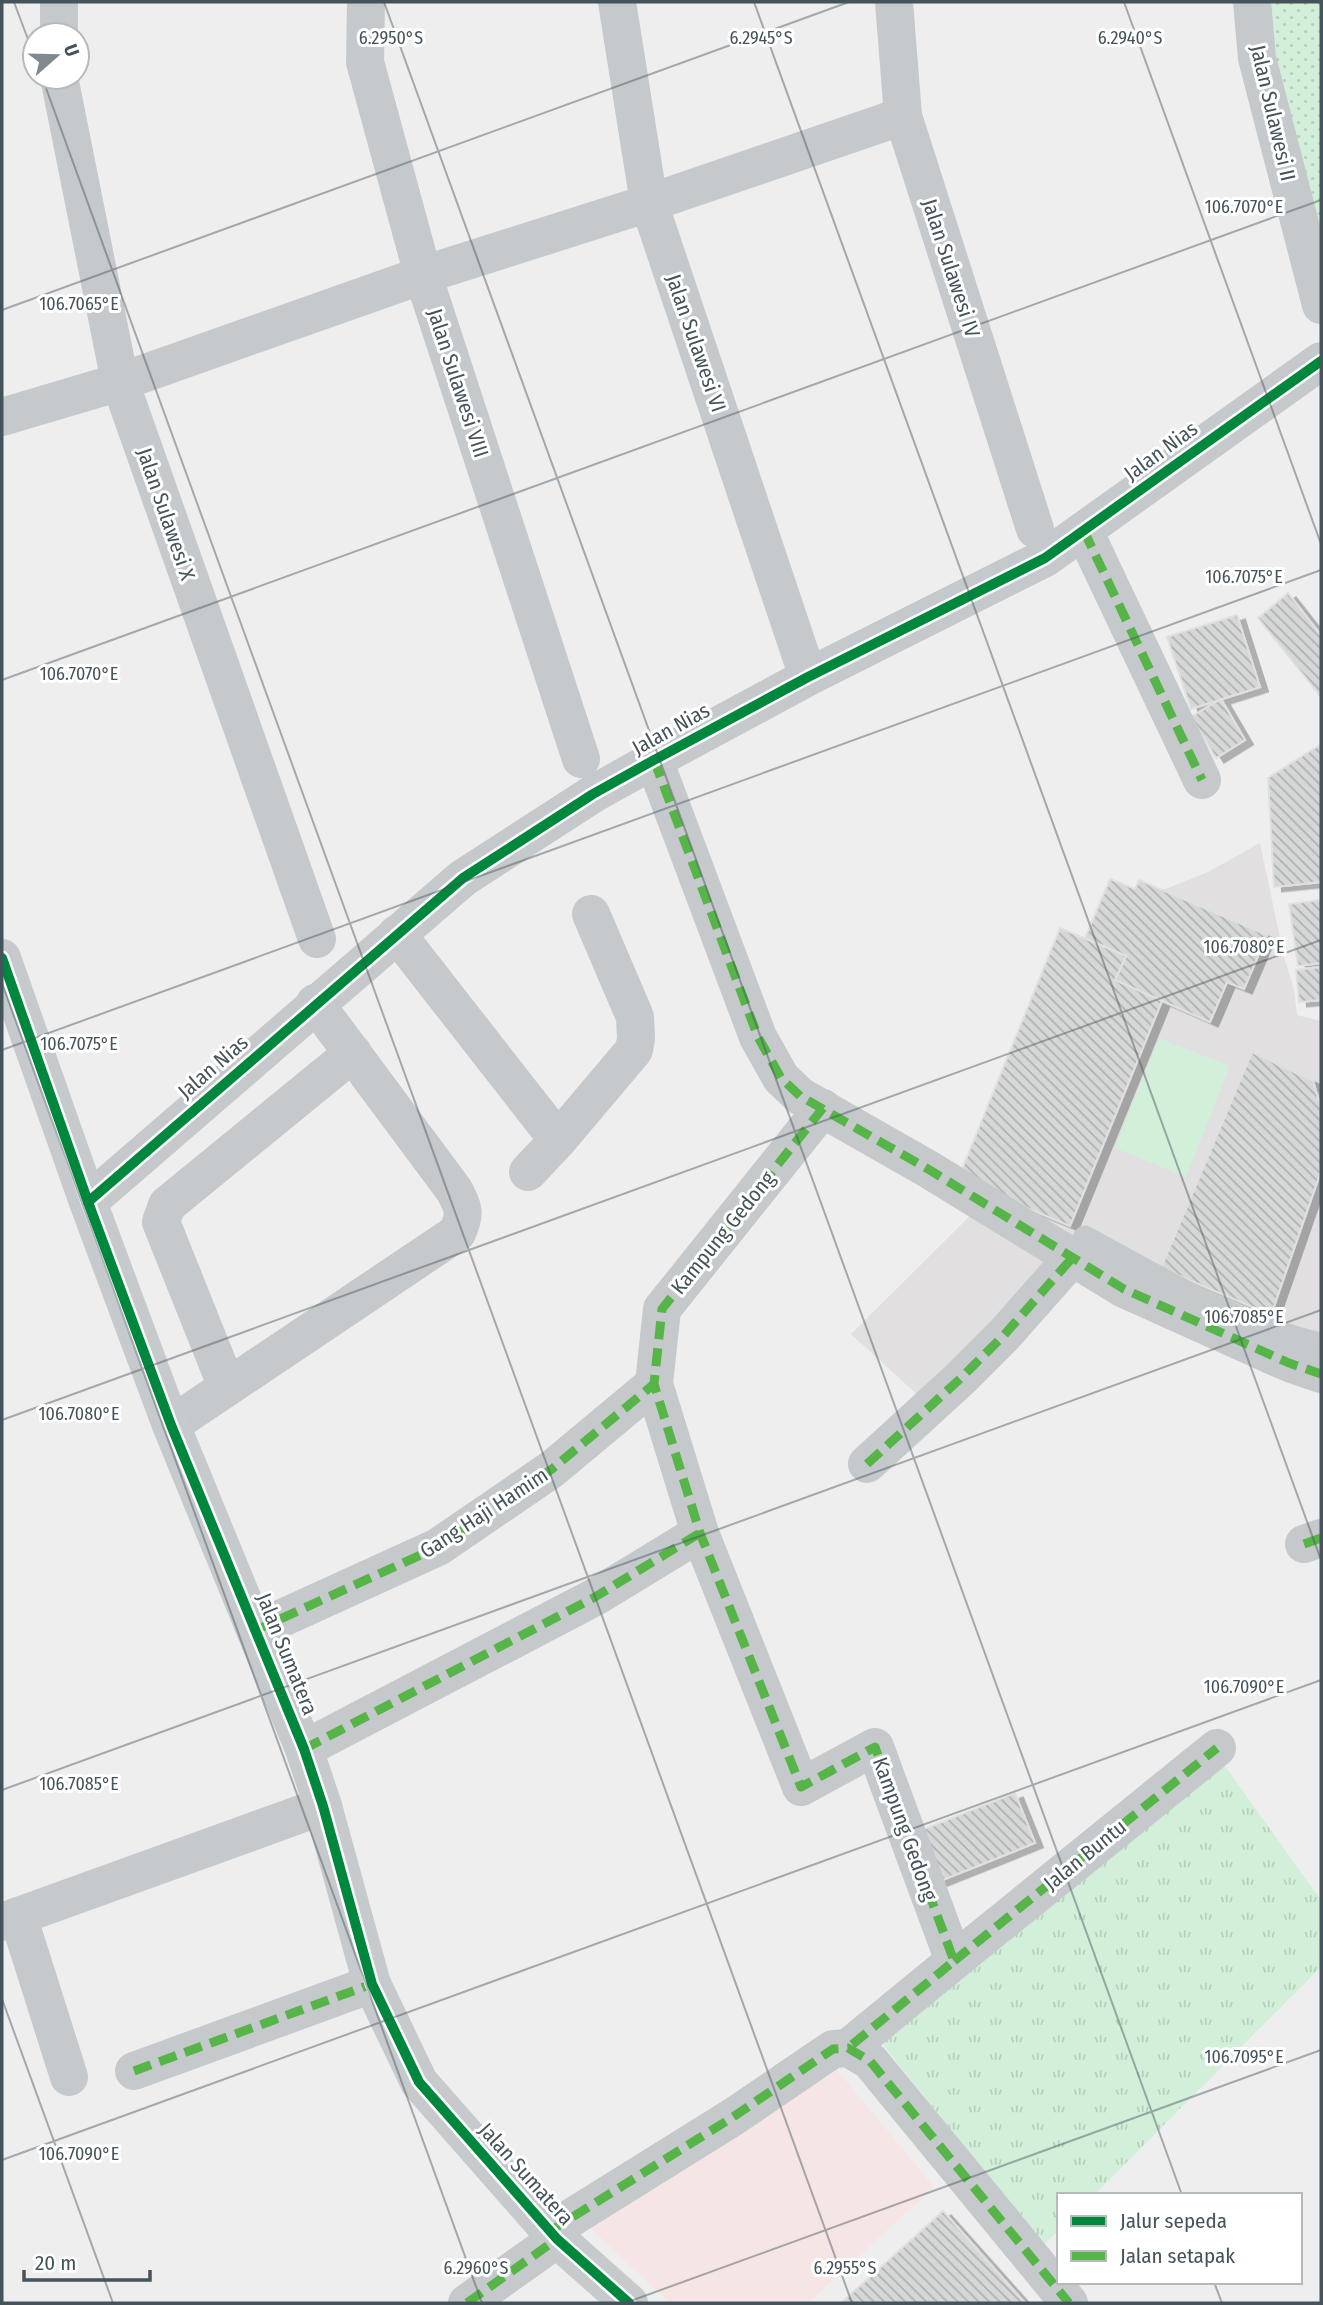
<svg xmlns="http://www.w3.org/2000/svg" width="1323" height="2305" viewBox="0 0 1323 2305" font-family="'Fira Sans Condensed',sans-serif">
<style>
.education{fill:#e1dfe0}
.medical{fill:#f6e5e5}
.grass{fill:url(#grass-tufts)}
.park{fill:url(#park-dots)}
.garden{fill:#d2efda}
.building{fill:url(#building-back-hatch);stroke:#e0e0e1;stroke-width:2;filter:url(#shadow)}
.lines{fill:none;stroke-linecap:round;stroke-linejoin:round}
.lane{stroke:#c5c9cb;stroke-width:23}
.street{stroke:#c5c9cb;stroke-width:38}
.secondary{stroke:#c7cacd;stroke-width:38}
.quiet{stroke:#57b448;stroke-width:9;stroke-dasharray:18 9;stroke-linecap:butt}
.cycleway-casing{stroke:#fff;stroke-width:15}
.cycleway{stroke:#00873e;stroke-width:10}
.ticks{fill:none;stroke:#45535b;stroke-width:2;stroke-opacity:0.45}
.labels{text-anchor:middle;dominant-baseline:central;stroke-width:6;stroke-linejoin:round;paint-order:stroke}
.street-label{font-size:21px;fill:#45535b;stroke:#fff}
.ticks-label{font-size:18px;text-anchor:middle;fill:#45535b;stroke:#fff;stroke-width:6;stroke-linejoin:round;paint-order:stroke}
</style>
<defs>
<pattern id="grass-tufts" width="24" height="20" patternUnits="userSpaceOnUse" patternTransform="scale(1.75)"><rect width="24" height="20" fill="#d2efda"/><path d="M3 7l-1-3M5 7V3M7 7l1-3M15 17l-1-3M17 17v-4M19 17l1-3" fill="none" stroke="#b6cfbd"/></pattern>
<pattern id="park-dots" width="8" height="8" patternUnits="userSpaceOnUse" patternTransform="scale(1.75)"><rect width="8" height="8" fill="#d2efda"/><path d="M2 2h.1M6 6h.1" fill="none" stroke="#b6cfbd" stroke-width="1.8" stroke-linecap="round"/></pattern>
<pattern id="building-back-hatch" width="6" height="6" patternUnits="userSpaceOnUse" patternTransform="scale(1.75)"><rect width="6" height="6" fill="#d6d7d7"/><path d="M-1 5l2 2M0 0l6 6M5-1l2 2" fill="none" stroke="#afb1b1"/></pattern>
<filter id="shadow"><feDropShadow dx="8" dy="4.5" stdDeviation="0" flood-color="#0004"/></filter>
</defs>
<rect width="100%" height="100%" fill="#efeeee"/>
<path class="education" d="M1260 843 1284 957 1294 990 1297 1015 1321 1021V1092H1316L1321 1108V1356L1076 1247 922 1399 851 1334 989 1197 958 1179 1060 928 1085 938 1135 889 1139 880 1163 890 1208 872Z"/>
<path class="medical" d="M833 2065 934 2187 808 2303H670L586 2224Z"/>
<path class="grass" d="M1222 1762 1321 1900V1967L1094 2195H1059V2230L1043 2245 880 2041Z"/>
<path class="park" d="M1252 2H1321V303Z"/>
<path class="garden" d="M1159 1038 1230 1066 1186 1177 1115 1148Z"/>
<g class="building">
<path d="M1288 593 1321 635V697L1258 618Z"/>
<path d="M1237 615 1260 687 1191 709 1167 637Z"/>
<path d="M1221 699 1245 740 1216 758 1191 717Z"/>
<path d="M1321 744V882L1274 887 1268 778Z"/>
<path d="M1110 879 1135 889 1139 880 1267 935 1244 989 1227 982 1210 1022 1115 980 1126 956 1085 938Z"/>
<path d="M1321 900V963L1298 966 1289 904Z"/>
<path d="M1060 928 1126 956 1115 980 1162 1001 1070 1226 958 1179Z"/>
<path d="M1321 967V1000L1299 1002 1296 970Z"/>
<path d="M1252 1052 1313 1081 1321 1108V1171L1271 1315 1161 1268Z"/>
<path d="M1015 1793 1035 1843 930 1885 909 1835Z"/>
<path d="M943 2211 1025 2303H841Z"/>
</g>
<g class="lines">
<path class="lane" d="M1073 1257 1085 1237C1157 1276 1242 1328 1321 1344"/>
<g class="street">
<path d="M366 2 365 62 423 275 581 759"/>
<path d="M617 2 649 203 808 677"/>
<path d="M894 2 903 116 1035 529"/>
<path d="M1252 2 1257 58 1321 305"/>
<path d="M59 35V2"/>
<path d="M59 77 120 382 317 939"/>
<path d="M2 417 120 382 423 275 649 203 903 116"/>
<path d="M1084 531 1202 780"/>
<path d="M654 760 758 1037 781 1078 800 1096 928 1169 1124 1289 1289 1363 1321 1374"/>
<path d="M397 934 558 1140"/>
<path d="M823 1108 662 1309 654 1384 700 1533 801 1787 875 1747 954 1961 848 2048"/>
<path d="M528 1172 558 1140 634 1050 636 1038 635 1017 591 914"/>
<path d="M88 1202 463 878 593 794 654 760 808 677 1045 558 1321 361"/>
<path d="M227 1387 161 1222 167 1205 353 1053"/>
<path d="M171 1425 457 1233C466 1213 464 1209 454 1190L315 1003"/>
<path d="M867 1464 961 1378 1004 1335 1073 1257"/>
<path d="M1304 1544 1321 1538"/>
<path d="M256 1630 438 1547 552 1469 654 1384"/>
<path d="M304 1749 595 1597 700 1533"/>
<path d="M18 1916 69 2077"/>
<path d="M2 1922 323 1806"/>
<path d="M954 1961 1217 1748"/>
<path d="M134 2071 372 1984"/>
<path d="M550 2231 733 2117 833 2049 848 2048 870 2061 1069 2303"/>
<path d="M467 2303 557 2239"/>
</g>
<path class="secondary" d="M2 958 88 1202 171 1425 304 1749 323 1806 372 1984 419 2082 557 2239 629 2303"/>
<g class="quiet">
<path d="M1084 531 1202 780"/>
<path d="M654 760 758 1037 781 1078 800 1096 928 1169 1124 1289 1289 1363 1321 1374"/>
<path d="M823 1108 662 1309 654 1384 700 1533 801 1787 875 1747 954 1961 848 2048"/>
<path d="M867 1464 961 1378 1004 1335 1073 1257"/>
<path d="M1304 1544 1321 1538"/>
<path d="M256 1630 438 1547 552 1469 654 1384"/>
<path d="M304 1749 595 1597 700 1533"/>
<path d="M954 1961 1217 1748"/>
<path d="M134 2071 372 1984"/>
<path d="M550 2231 733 2117 833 2049 848 2048 870 2061 1069 2303"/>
<path d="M467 2303 557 2239"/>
</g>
<g class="cycleway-casing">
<g id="cycleway">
<path d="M2 958 88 1202 171 1425 304 1749 323 1806 372 1984 419 2082 557 2239 629 2303"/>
<path d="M88 1202 463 878 593 794 654 760 808 677 1045 558 1321 361"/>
</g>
</g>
<use href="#cycleway" class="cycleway"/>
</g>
<path class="ticks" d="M14 2 35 58M384 2 1182 2195M754 2 1321 1560M1124 2 1321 544M42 77 852 2303M2 310 849 2M2 680 1321 200M2 983 482 2303M2 1050 1321 570M2 1420 1321 940M2 1790 1321 1310M2 1999 113 2303M2 2160 1321 1680M1214 2282 1222 2303M625 2303 1321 2050"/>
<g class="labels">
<g class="street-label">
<text transform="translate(1273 113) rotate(77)">Jalan Sulawesi II</text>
<text transform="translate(951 268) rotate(72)">Jalan Sulawesi IV</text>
<text transform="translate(696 343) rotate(71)">Jalan Sulawesi VI</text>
<text transform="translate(458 383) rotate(72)">Jalan Sulawesi VIII</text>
<text transform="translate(1161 451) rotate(-36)">Jalan Nias</text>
<text transform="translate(166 514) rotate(71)">Jalan Sulawesi X</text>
<text transform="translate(671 729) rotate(-29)">Jalan Nias</text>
<text transform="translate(213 1067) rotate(-41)">Jalan Nias</text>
<text transform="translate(723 1233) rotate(-51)">Kampung Gedong</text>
<text transform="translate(484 1513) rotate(-33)">Gang Haji Hamim</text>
<text transform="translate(287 1654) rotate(68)">Jalan Sumatera</text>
<text transform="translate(905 1829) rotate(70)">Kampung Gedong</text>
<text transform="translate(1085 1855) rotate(-39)">Jalan Buntu</text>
<text transform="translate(526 2174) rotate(48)">Jalan Sumatera</text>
</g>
</g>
<g class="ticks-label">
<text x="391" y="44">6.2950°S</text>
<text x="1130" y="44">6.2940°S</text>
<text x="761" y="44">6.2945°S</text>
<text x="1244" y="213">106.7070°E</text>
<text x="79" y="310">106.7065°E</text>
<text x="1244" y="583">106.7075°E</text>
<text x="79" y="680">106.7070°E</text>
<text x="1244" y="953">106.7080°E</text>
<text x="79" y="1050">106.7075°E</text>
<text x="1244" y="1323">106.7085°E</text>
<text x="79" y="1420">106.7080°E</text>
<text x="1244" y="1693">106.7090°E</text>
<text x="79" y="1790">106.7085°E</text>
<text x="1244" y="2063">106.7095°E</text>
<text x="79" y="2160">106.7090°E</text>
<text x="476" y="2274">6.2960°S</text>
<text x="845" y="2274">6.2955°S</text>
</g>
<rect width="1323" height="2305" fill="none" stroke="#45535b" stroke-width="7"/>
<rect x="1057" y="2193" width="245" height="91" fill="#ffffff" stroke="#b5babd" stroke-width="2"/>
<rect x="1071" y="2216" width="35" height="10" fill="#00873e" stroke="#b5babd" stroke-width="2"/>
<text x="1120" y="2228" font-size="21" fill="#45535b">Jalur sepeda</text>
<rect x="1071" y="2251" width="35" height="10" fill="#57b448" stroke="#b5babd" stroke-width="2"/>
<text x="1120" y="2263" font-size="21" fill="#45535b">Jalan setapak</text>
<g transform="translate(56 56) rotate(70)"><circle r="33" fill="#ffffff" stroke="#b5babd" stroke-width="2"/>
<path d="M0-5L12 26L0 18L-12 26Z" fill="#80898e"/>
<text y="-10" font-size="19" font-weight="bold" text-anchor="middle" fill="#45535b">U</text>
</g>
<path d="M24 2270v10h126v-10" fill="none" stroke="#45535b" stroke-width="3.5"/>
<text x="35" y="2270" font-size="21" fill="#45535b" stroke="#ffffff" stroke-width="5" paint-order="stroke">20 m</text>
</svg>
